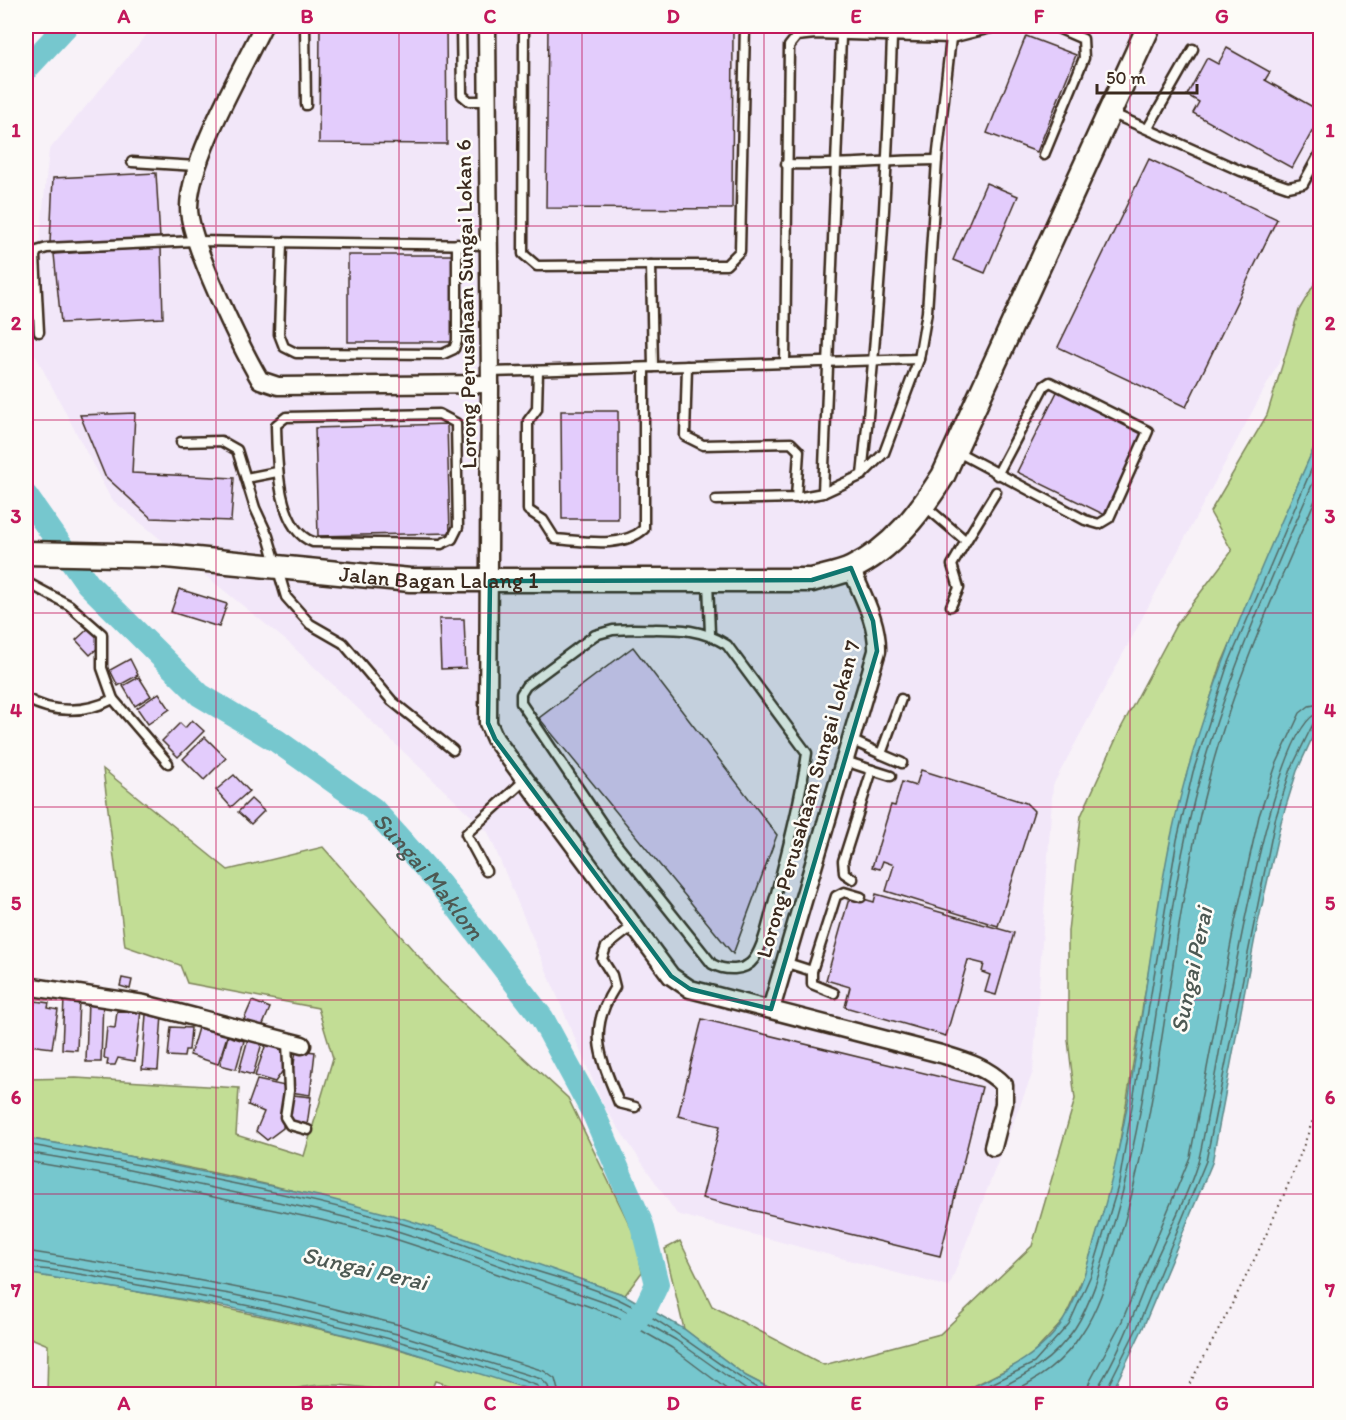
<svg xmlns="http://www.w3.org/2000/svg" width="1346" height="1420" viewBox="0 0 1346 1420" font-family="Itim,sans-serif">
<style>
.built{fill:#f2e7f9}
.green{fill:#c2dd95;stroke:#7e845a;stroke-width:1.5}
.water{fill:#76c7ce;stroke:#5e8888;stroke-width:1.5}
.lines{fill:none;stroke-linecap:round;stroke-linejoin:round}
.shore{stroke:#536964;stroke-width:1.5}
.river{stroke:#76c7ce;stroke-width:24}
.building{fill:#e3ccfc;stroke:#3b2a1e;stroke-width:1.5}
.lane-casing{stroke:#3b2a1e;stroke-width:13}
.street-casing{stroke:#3b2a1e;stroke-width:21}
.secondary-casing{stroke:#3b2a1e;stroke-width:27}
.path{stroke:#3b2a1e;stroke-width:2;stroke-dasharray:1.5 4.5;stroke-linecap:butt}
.lane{stroke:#fdfcf7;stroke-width:8}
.street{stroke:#fdfcf7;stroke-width:16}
.secondary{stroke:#fdfcf7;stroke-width:22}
.marked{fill:#0f766e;fill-opacity:0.2;stroke:#0f766e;stroke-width:4.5;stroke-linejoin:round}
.grid{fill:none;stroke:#c2185b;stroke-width:1.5;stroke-opacity:0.55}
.labels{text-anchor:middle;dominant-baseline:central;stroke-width:5;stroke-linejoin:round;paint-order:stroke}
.street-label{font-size:22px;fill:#3b2a1e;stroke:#fdfcf7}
.water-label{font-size:24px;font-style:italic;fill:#4d5953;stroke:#fdfcf7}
.neatline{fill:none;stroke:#c2185b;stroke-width:2}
.grid-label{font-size:20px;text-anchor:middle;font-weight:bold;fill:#c2185b}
</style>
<rect width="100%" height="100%" fill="#f8f2f8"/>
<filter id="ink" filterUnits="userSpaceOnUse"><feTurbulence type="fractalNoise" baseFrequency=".0167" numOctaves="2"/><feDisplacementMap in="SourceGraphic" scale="12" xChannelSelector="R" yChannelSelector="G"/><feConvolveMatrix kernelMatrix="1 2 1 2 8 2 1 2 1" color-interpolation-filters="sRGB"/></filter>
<g filter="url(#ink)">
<path class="built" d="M154 26H1320V285L1053 785 1033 1072 949 1287 677 1214 604 1107 488 832 289 643 111 499 29 343 49 150Z"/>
<g class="green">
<path d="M1320 274V434L1221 665 1188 770 1171 839 1113 1182 1085 1273 1064 1320 1029 1358 958 1394H781L746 1376 684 1329 665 1249 680 1241 712 1306 824 1365 940 1334 1032 1246 1075 1099 1068 1040V931L1081 816 1121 728 1176 625 1232 551 1210 512 1267 415 1299 310Z"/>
<path d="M103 769 228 870 323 847 441 982 568 1098 636 1238 642 1272 625 1295C525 1261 426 1224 323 1198 225 1173 125 1155 26 1138V1079L76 1078 239 1088 236 1135 304 1156 333 1058 318 1008 187 983 180 965 125 946Z"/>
<path d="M26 1273C202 1301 375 1335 544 1394H460L461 1389 435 1381 430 1394C379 1394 329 1374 279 1394H47L48 1345 26 1336Z"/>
</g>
<g class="water">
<path d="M1320 434V721L1297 771 1281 822 1257 927 1212 1163 1142 1330 1114 1388 1108 1394H958C997 1375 1041 1358 1064 1319 1081 1292 1089 1259 1098 1229 1137 1102 1144 967 1171 837 1201 696 1262 565 1320 434Z"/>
<path d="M26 1138 123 1155 323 1197 392 1215 452 1234 625 1295 684 1329 746 1376 781 1394H544L394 1347 290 1321 228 1307 26 1273Z"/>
</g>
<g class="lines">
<g class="shore">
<path d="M26 1144C147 1166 270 1188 389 1220 434 1232 478 1250 521 1266 555 1278 592 1286 624 1302 676 1327 718 1368 768 1394"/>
<path d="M26 1152 120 1168 320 1211 388 1228 447 1247 620 1308 676 1340 752 1394"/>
<path d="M26 1161 119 1177 317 1219 386 1236 444 1255 616 1316 672 1348 733 1394"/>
<path d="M26 1251 140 1269 295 1299 400 1325 544 1371 555 1379 559 1394"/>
<path d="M26 1260 230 1294 293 1308 397 1334 541 1379 548 1386 550 1394"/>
<path d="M26 1268C71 1270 119 1282 165 1290 291 1312 418 1341 538 1386L542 1394"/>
<path d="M971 1394 1034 1363 1069 1324 1091 1275 1119 1183 1177 840 1193 772 1227 667 1320 449"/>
<path d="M988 1394C1024 1376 1052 1363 1075 1328 1093 1300 1102 1264 1111 1233 1157 1084 1159 925 1201 774 1230 668 1276 567 1320 467"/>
<path d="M1008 1394C1039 1379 1063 1363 1082 1333 1101 1305 1110 1268 1120 1237 1165 1088 1169 929 1209 778 1235 678 1279 583 1320 489"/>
<path d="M1087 1394 1089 1383 1122 1321 1190 1157 1235 922 1259 816 1276 765 1300 713 1309 706 1320 704"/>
<path d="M1096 1394 1098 1387C1123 1347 1138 1302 1156 1259 1171 1226 1189 1193 1199 1158 1214 1101 1268 716 1320 713"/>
<path d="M1104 1394 1137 1328 1206 1161 1275 820 1291 769 1313 724 1320 721"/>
</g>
<g class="river">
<path d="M26 69 66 26"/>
<path id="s1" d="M26 496 88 584 200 695 277 741 373 809 438 882 542 1018 594 1114 642 1225 657 1284 646 1307 626 1331"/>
</g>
</g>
<g class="building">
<path d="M320 26H446L447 144 319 143Z"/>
<path d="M548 26H733L732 209 546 208Z"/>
<path d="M1026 36 1076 55 1037 152 987 133Z"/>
<path d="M1227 48 1270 72 1265 80 1320 111V117L1292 168 1193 113 1199 102 1187 95 1207 58 1218 64Z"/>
<path d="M1149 159 1277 219 1186 407 1058 347Z"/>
<path d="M156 173 160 239 50 243 53 178Z"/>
<path d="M986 183 1018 196 985 273 953 260Z"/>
<path d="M161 247 163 318 61 323 54 254Z"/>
<rect x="348" y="255" width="106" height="87"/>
<path d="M1058 390 1145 432 1105 515 1017 472Z"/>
<path d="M561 411H618V519H562Z"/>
<path d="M135 413 132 473 234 478 231 521 151 518 105 476 80 415Z"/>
<path d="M447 424 450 533 318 536 315 428Z"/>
<path d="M179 589 227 604 219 627 171 612Z"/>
<path d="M439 619H464L466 668 441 669Z"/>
<path d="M89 628 103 643 90 655 76 640Z"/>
<path d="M633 647 777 835 733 954 539 718Z"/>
<path d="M130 659 138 675 118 686 110 670Z"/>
<path d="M139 677 151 696 135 706 123 686Z"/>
<path d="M159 693 170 709 148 724 137 708Z"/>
<path d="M192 720 204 731 178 757 162 741 180 723 185 728Z"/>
<path d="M205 737 226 758 204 780 183 759Z"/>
<path d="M921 770 1026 803 1034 811 998 926 886 891 894 865 883 861 880 869 872 867 891 805 895 806 902 782 916 786Z"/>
<path d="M234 775 249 791 231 807 216 790Z"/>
<path d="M251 799 264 811 251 824 238 812Z"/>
<path d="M876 894 1014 933 996 995 985 992 990 975 982 972 984 964 968 960 946 1036 845 1007 850 987 826 980 850 895 874 902Z"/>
<path d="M122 978 132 980 130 989 120 986Z"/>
<path d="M64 998 79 999 77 1050 62 1049Z"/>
<path d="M88 999H103L101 1062H86Z"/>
<path d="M35 1001 49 1003 48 1008 58 1010 52 1048 29 1045Z"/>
<path d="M252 1001 270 1008 262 1027 243 1022Z"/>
<path d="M127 1008 141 1010 135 1061 118 1058 115 1065H107L108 1059 104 1058 107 1027 115 1028 117 1011 127 1012Z"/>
<path d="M146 1014 162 1015 158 1070 142 1069Z"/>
<path d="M702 1019 982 1087 940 1256 702 1198 720 1126 678 1116Z"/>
<path d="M200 1021 229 1030 218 1064 190 1055Z"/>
<path d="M171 1027 191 1028 189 1050H185L184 1057 168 1056Z"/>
<path d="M228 1036 244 1041 236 1069 220 1065Z"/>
<path d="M248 1039 262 1043 253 1075 239 1071Z"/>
<path d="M266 1044 285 1050 284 1069 275 1082 255 1076Z"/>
<path d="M296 1050 315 1052 310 1095 290 1092Z"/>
<path d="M257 1080 285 1086 283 1128 267 1140 256 1131 264 1112 248 1105Z"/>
<path d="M293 1095 311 1097 307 1125 289 1123Z"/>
</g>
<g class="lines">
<g class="lane-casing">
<g id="lane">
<path d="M305 26 306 105"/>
<path d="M461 26 462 95 469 101H486"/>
<path d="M524 26 523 254 537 266 651 265"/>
<path d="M1111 113 1241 171 1288 187 1303 184 1320 153"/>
<path d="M1148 128 1193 49"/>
<path d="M1044 155 1084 58 1083 39 1053 26"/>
<path d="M132 162 196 166"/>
<path d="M786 164C837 166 886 160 937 160"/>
<path d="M282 243 279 334 284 347 296 353 443 354 454 349 457 341V244"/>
<path d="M39 332 35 256 37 251 47 248 195 241 489 245"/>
<path d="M785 363 789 46 797 36 815 34 951 38 999 26"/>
<path d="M687 366 685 436 703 445 791 443 799 451 796 498 716 500"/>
<path d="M653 367 651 265H726L740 251 745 26"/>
<path d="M538 371 537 409 528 421V510L543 520 555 539C583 541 622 549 644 529V368"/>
<path d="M489 372 919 359"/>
<path d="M439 414 456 423 458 527 452 539 441 544 313 542C276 529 277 456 276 425L286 417Z"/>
<path d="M181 442 221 441 237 450 255 508 268 536 286 597 310 624 343 643 392 701 453 750"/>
<path d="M956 451 1085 520 1099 524 1109 518 1148 431 1050 382 1044 386 997 475"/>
<path d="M862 475C878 329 887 184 892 38"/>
<path d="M246 478 277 472"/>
<path d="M823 493 841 37"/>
<path d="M796 498 823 493 862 475 884 453 919 359 927 312 937 160 951 38"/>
<path d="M925 506 966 541 952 565 959 588 951 606"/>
<path d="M966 541 996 492"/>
<path d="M26 582 69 605 102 634V668L113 699 168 763"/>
<path d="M708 582 710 634"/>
<path d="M633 629C668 630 696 625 727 645L807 753C800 802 787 850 775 897 769 917 765 942 754 959 745 972 725 971 712 964L614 841 521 703V694L526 686 595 635 613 630Z"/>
<path d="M26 698C51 714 87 713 113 699"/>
<path d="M851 740 881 754 901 699"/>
<path d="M881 754 902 763"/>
<path d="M845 761 872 770 843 861 844 873 853 879"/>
<path d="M872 770 891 776"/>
<path d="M486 871 466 834 525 780"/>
<path d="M634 925 606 947 602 959 612 975 615 987C586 1032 601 1058 619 1103L635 1107"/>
<path d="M784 962 812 971 836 896 844 892 861 897"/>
<path d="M812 971V984L834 993"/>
<path d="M287 1041 289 1091 285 1117 290 1125 308 1130"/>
</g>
</g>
<g class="street-casing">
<g id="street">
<path d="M263 26C241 72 190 158 189 207 188 240 242 349 260 380L278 386 490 384"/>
<path d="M487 26 490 384 488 723 495 739 671 976 690 989 941 1054C964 1061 987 1067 1004 1085V1104L993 1147"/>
<path d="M26 986 144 1004 302 1045"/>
<path d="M771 1009 877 651C878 622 862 595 851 568"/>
</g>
</g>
<g class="secondary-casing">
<g id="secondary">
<path id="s2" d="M26 553 166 556 410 580H812C825 576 840 574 852 568 892 549 920 512 943 476L1149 26"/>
</g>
</g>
<path class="path" d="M1184 1394C1235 1301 1288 1200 1320 1098"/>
<use href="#lane" class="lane"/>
<use href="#street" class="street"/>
<use href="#secondary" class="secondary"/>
</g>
</g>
<path class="marked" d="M851 568 873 621 877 651 771 1009 690 989 671 976 495 739 488 723 490 581 812 580Z"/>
<path class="grid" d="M216 26V1394M399 26V1394M582 26V1394M764 26V1394M947 26V1394M1130 26V1394M26 226H1320M26 420H1320M26 613H1320M26 807H1320M26 1000H1320M26 1194H1320"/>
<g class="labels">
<g class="street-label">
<text transform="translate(466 304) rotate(-91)">Lorong Perusahaan Sungai Lokan 6</text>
<text stroke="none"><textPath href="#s2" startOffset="414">Jalan Bagan Lalang 1</textPath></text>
<text transform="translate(808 799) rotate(-74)">Lorong Perusahaan Sungai Lokan 7</text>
</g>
<g class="water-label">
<text stroke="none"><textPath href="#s1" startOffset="560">Sungai Maklom</textPath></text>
<text transform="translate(1191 970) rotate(-78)">Sungai Perai</text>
<text transform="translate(365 1268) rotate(13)">Sungai Perai</text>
</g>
</g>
<rect width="1346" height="1420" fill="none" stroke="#fdfcf7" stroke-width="66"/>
<path d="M1097 84v9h100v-9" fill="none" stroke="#3b2a1e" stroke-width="3"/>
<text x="1106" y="84" font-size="18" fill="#3b2a1e" stroke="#fdfcf7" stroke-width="4.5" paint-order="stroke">50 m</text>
<rect x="33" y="33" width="1280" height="1354" class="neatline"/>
<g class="grid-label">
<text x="124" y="23">A</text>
<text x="307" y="23">B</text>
<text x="490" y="23">C</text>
<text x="673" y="23">D</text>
<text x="856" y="23">E</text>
<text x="1039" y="23">F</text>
<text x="1222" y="23">G</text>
<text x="16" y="137">1</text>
<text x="1330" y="137">1</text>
<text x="16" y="330">2</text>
<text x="1330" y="330">2</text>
<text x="16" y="523">3</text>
<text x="1330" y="523">3</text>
<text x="16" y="717">4</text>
<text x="1330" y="717">4</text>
<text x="16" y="910">5</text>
<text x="1330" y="910">5</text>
<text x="16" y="1104">6</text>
<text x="1330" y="1104">6</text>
<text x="16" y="1297">7</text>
<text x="1330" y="1297">7</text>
<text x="124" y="1410">A</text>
<text x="307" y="1410">B</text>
<text x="490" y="1410">C</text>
<text x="673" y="1410">D</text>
<text x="856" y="1410">E</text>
<text x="1039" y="1410">F</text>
<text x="1222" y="1410">G</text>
</g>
</svg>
